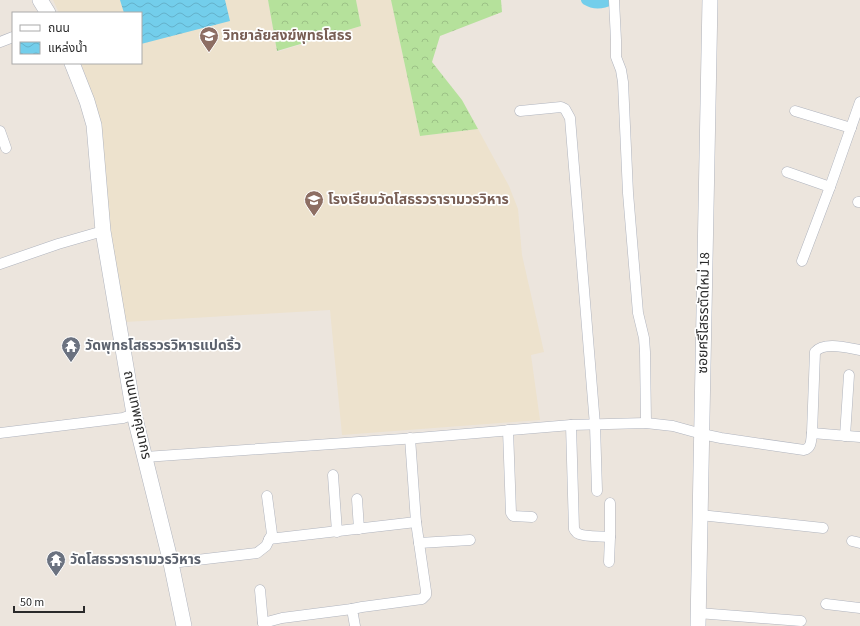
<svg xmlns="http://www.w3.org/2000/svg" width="860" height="626" viewBox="0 0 860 626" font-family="'Source Sans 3','Noto Sans Thai',sans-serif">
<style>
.education{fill:#ede2cd}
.forest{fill:url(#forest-crowns)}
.water{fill:url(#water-waves)}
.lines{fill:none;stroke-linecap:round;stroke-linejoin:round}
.canal{stroke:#73ceeb;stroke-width:10}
.street-casing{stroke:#b0b4be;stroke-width:11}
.secondary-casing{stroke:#b0b4be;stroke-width:16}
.street{stroke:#fff;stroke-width:10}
.secondary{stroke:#fff;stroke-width:15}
.labels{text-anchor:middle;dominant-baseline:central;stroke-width:3.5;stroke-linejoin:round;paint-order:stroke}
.education-label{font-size:14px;font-weight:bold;fill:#785e54;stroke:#fff;text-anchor:start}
.street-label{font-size:14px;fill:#2a2a2a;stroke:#fff}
.worship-label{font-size:14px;font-weight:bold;fill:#5b616d;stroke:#fff;text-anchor:start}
</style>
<defs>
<pattern id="forest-crowns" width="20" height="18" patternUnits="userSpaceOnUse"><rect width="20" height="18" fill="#b5e19b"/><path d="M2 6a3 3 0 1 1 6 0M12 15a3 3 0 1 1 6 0" fill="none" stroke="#9cc186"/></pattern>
<pattern id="water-waves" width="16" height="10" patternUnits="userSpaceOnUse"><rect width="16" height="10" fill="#73ceeb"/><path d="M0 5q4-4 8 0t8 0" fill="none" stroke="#64b1ca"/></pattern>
</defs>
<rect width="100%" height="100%" fill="#ece5dd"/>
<path class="education" d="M53 0H268L277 52 361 26 356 0H391L420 136 478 129 509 186 518 209 522 255 544 352 531 355 540 420 342 435 330 310 125 322 110 225 97 107 81 63H141V13H59Z"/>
<g class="forest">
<path d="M268 0H356L361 26 277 51Z"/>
<path d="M391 0H501L502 12 440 36 432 62 462 100 478 129 420 136Z"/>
</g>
<path class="water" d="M120 0H225L230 21 141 44V13H124Z"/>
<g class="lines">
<path class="canal" d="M586 0C594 5 603 4 611 0"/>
<g class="street-casing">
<g id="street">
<path d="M614 0 616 40V57L621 70 623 82 628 193 638 313 644 338 645 352 646 423"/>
<path d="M0 42 13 37"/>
<path d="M520 111 561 107 565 109 570 118 595 425 597 491"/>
<path d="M795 111 851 128"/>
<path d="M0 131 6 148"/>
<path d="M787 172 830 187"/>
<path d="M858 202H860"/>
<path d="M802 261 830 187 860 102"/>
<path d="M0 264 58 244 103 231"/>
<path d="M571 425 574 529C576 532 576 533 579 534 586 537 602 536 610 537V503"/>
<path d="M508 430 511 513 513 516 532 517"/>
<path d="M0 433 123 418 134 414"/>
<path d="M812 433 815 352C824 341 848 348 860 350"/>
<path d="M845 436 849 375"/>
<path d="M145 457 417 438 571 425 646 423 673 426 702 434 721 438 804 450C812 448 811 440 812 433L860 437"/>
<path d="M333 475 337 532"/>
<path d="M357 499 359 529"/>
<path d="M700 515 823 528"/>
<path d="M269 539 416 522 410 438"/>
<path d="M852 541 860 543"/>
<path d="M419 543 470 540"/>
<path d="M609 562 610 537"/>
<path d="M171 563 257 553 266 546 272 534 267 496"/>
<path d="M260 590 263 623"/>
<path d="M826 604 860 608"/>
<path d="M698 613 801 621"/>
<path d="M264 626 263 623 282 618 352 609"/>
<path d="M355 626 352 609 362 607 422 599 426 595V591L416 522"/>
</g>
</g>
<g class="secondary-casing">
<g id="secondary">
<path d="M40 0 48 13"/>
<path d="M72 63 87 101 94 125 103 231 134 414 171 563 184 626"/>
<path d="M698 626 710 0"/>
</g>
</g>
<use href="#street" class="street"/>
<use href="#secondary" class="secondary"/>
</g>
<defs>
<g id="university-pin" transform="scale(1)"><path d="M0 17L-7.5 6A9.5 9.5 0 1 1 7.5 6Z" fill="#8d6e63" stroke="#fff"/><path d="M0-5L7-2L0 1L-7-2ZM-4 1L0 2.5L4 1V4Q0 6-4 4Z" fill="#fff"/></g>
<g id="school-pin" transform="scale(1)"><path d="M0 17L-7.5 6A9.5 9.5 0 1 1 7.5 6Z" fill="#8d6e63" stroke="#fff"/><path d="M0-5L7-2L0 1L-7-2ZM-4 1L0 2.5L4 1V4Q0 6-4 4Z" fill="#fff"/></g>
<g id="temple-pin" transform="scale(1)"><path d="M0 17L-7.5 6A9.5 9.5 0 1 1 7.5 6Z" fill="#6b7280" stroke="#fff"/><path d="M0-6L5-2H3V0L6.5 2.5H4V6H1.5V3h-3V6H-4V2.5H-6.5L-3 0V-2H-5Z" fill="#fff"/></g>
</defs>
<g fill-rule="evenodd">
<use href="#university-pin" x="209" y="36"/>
<use href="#school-pin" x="314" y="200"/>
<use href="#temple-pin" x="71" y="346"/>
<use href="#temple-pin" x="56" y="560"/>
</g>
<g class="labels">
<g class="education-label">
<text x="223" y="36">วิทยาลัยสงฆ์พุทธโสธร</text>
<text x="328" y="200">โรงเรียนวัดโสธรวรารามวรวิหาร</text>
</g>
<g class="street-label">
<text transform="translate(704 313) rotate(-89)">ซอยศรีโสธรตัดใหม่ 18</text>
<text transform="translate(137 415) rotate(78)">ถนนเทพคุณากร</text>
</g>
<g class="worship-label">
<text x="85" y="346">วัดพุทธโสธรวรวิหารแปดริ้ว</text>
<text x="70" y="560">วัดโสธรวรารามวรวิหาร</text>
</g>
</g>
<rect x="12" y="12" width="130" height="52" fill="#ffffff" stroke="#aaaaaa"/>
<rect x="20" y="25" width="20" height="6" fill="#ffffff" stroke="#aaaaaa"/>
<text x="48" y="32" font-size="12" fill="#2a2a2a">ถนน</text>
<rect x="20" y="42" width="20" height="12" fill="url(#water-waves)" stroke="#aaaaaa"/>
<text x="48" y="52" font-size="12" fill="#2a2a2a">แหล่งน้ำ</text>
<path d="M14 606v6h70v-6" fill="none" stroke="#2a2a2a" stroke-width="2"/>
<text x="20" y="606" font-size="12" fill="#2a2a2a" stroke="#ffffff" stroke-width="3" paint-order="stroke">50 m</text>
</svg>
